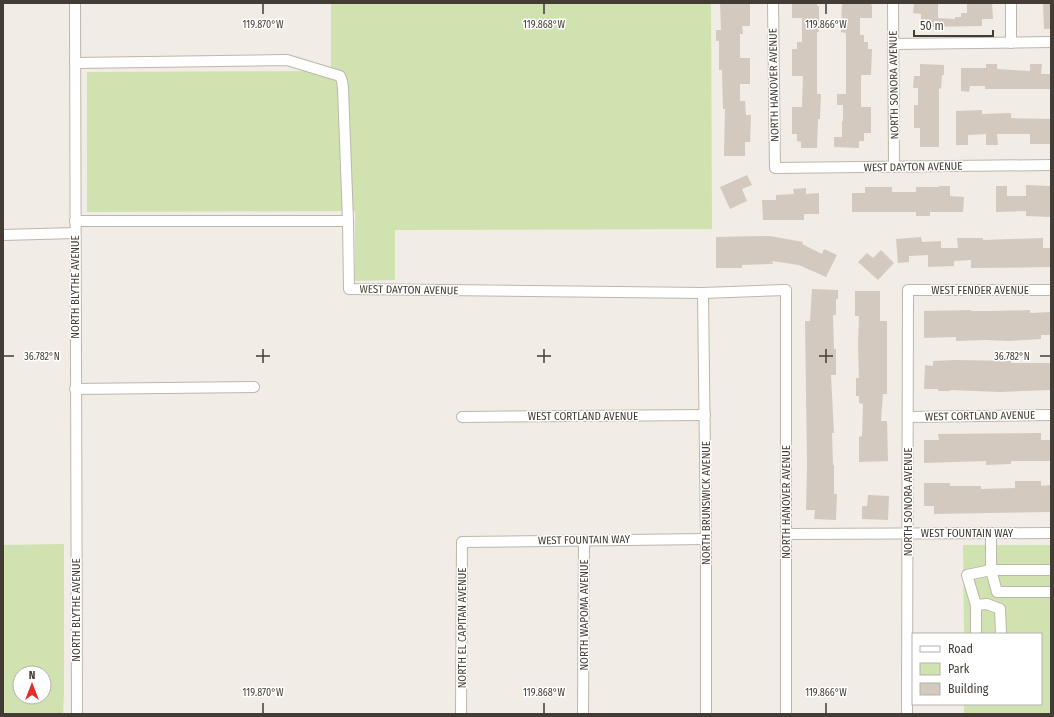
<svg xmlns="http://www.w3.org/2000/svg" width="1054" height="717" viewBox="0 0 1054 717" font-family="'Fira Sans Condensed',sans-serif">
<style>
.green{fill:#d1e2b1;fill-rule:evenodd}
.building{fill:#d4c9be}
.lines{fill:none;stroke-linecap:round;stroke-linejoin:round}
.minor-casing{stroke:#beb6ab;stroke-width:12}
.minor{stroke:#fff;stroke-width:10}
.ticks{fill:none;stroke:#433c35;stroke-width:1.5}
.labels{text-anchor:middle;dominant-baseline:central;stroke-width:3;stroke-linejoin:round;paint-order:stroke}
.street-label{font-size:11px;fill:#433c35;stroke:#fff}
.ticks-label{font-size:10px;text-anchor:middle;fill:#433c35;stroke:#fff;stroke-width:3;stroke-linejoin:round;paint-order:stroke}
</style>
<rect width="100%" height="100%" fill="#f1ece5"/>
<g class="green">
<path d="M331 3H711L712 229 395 230V280L355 281V211L87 212V72L331 71Z"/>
<path d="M64 544V691L63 714H3V545ZM20 673H44V697H20Z"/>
<path d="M963 545H1051V714H964V704H1041V634H964Z"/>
</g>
<g class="building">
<path d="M720 3H750V26H742L743 34H740V58H750V84H740V101H745L746 115H751L750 142H745V156H724L725 109H723L722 70H719V41H716V30H721Z"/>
<path d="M792 3H817V6H819V32H817V94H821L820 119H818L817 148H801V142L797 141V134H792V107H802L803 76H792V49H797V42H802V18H792Z"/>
<path d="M842 3H871L872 7V18H860V35H864V42H868V49H872L871 75H861V107H871V133H864V141H859V148L834 147V137H842V121H843V105H837V94H846V33L841 32Z"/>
<path d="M914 3H938V18L955 19V17H961V13H967V3H992L993 19H982V26L921 27V14L913 13Z"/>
<path d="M1043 3H1051V29H1044Z"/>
<path d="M920 64 944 65V75H942L941 89 939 88V147H920V128H914V105H918V88H913L914 76H920Z"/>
<path d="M986 64H997V69L1030 71V64H1042L1041 74H1051V89H985V86H970L969 92 961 91V68H986Z"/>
<path d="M982 110V114L1011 113V118L1051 119V144H1030V134H997L998 145H986V134L968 135V145H956V111Z"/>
<path d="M747 175 752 185 742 189 747 201 730 209 720 187Z"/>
<path d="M1026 185 1051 186V217L1026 216V211L996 212V186H1007V196H1026Z"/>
<path d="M939 186H950V196L964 197 963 212H930V216H916V212H852V193H865V187H892V192H916V187H939Z"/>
<path d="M806 188V194L819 193V214H804V220H763L762 200H776V195L794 194 793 189Z"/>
<path d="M770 236 803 242 802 244 822 254 824 249 837 255 826 277 799 265 772 261 773 264 742 265V268H716V237Z"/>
<path d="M921 237 922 242 941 241V248H958L957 238H983V240L1043 238V248H1051V267L971 268V260L954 261V266L928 267V255L909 256V262L898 263 896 239Z"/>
<path d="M881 250 894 263 878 280 858 262 867 253 873 258Z"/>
<path d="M812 289 838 290V299H836V315H833L834 349H836V375H831L834 433H832L833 465H834V494H837L836 520 814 519 815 510H806L807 465 805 321H810Z"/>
<path d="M855 291H880V321H887V394H883L881 421H887L888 461 859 462V437L862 436 863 404 859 403V396H856V378H859L858 345 859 316H855Z"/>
<path d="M971 310V311H993L1030 310V313L1051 312V335H1041V339L1010 341 985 340 956 341V337L924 338V311Z"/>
<path d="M956 360 1011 361V363H1051V390L1000 392 950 390V391H938V389H924L925 365 933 366V361Z"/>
<path d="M1041 433V440H1051V461H1011V464L986 465V461L924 463V440H939L938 434Z"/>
<path d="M1015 481H1041V486L1051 485V512L934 514V506H924V483H950V486H981V489L1015 488Z"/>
<path d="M868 495 889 496 888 520 862 519V506H867Z"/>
</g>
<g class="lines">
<g class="minor-casing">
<g id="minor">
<path d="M75 3 77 714"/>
<path d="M773 3 775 168 1051 165"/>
<path d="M893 3 894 167"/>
<path d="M1011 3V43"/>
<path d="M893 44 1051 42"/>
<path d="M75 63 287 60 340 76 342 81 343 88 348 221"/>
<path d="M75 221H348L349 289 703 293 786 290V714"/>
<path d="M3 235 75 233"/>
<path d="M703 293 706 539V714"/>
<path d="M75 389 254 387"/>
<path d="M462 417 705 415"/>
<path d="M908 417 1051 415"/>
<path d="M991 533V570L997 592H1051"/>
<path d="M786 534 1051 533"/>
<path d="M976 605 987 604 1000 609 1001 634"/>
<path d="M976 634V605L967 575 991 570H1051"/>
<path d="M461 714 462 542 706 539"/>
<path d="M583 714 584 540"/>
<path d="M907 714 908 290H1051"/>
</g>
</g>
<use href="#minor" class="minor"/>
</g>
<path class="ticks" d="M263 4V14M544 4V14M826 4V14M263 349V363M544 349V363M826 349V363M4 356H14M256 356H270M537 356H551M819 356H833M1040 356H1050M263 703V713M544 703V713M826 703V713"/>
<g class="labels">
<g class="street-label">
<text transform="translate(774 85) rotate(-91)">NORTH HANOVER AVENUE</text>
<text transform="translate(894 85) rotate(-91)">NORTH SONORA AVENUE</text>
<text transform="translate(913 167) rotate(-1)">WEST DAYTON AVENUE</text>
<text transform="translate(75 287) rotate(-90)">NORTH BLYTHE AVENUE</text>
<text transform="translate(409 290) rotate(1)">WEST DAYTON AVENUE</text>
<text x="980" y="290">WEST FENDER AVENUE</text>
<text x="583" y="416">WEST CORTLAND AVENUE</text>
<text transform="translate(980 416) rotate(-1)">WEST CORTLAND AVENUE</text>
<text transform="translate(786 502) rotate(-90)">NORTH HANOVER AVENUE</text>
<text transform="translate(908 502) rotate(-90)">NORTH SONORA AVENUE</text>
<text transform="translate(706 503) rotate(-90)">NORTH BRUNSWICK AVENUE</text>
<text x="967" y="533">WEST FOUNTAIN WAY</text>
<text transform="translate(584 540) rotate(-1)">WEST FOUNTAIN WAY</text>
<text transform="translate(76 610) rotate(-90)">NORTH BLYTHE AVENUE</text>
<text transform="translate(584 615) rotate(-90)">NORTH WAPOMA AVENUE</text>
<text transform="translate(462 628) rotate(-90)">NORTH EL CAPITAN AVENUE</text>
</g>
</g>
<g class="ticks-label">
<text x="263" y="28">119.870°W</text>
<text x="544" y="28">119.868°W</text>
<text x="826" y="28">119.866°W</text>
<text x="42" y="360">36.782°N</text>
<text x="1012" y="360">36.782°N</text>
<text x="263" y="696">119.870°W</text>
<text x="544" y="696">119.868°W</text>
<text x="826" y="696">119.866°W</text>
</g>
<rect width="1054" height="717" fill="none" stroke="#433c35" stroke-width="8"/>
<rect x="912" y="633" width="130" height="72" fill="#ffffff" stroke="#b4b1ae"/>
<rect x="920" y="646" width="20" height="6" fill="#ffffff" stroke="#b4b1ae"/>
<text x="948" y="653" font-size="12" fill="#433c35">Road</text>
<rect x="920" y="663" width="20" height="12" fill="#d1e2b1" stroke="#b4b1ae"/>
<text x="948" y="673" font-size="12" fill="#433c35">Park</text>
<rect x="920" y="683" width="20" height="12" fill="#d4c9be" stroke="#b4b1ae"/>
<text x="948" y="693" font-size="12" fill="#433c35">Building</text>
<g transform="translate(32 685)"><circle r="19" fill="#ffffff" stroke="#b4b1ae"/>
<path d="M0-3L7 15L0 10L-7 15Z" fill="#e82d25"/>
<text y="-6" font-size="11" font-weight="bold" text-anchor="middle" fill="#433c35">N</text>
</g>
<path d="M914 30v6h79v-6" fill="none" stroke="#433c35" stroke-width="2"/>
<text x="920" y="30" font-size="12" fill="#433c35" stroke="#ffffff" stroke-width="3" paint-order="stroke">50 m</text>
</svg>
